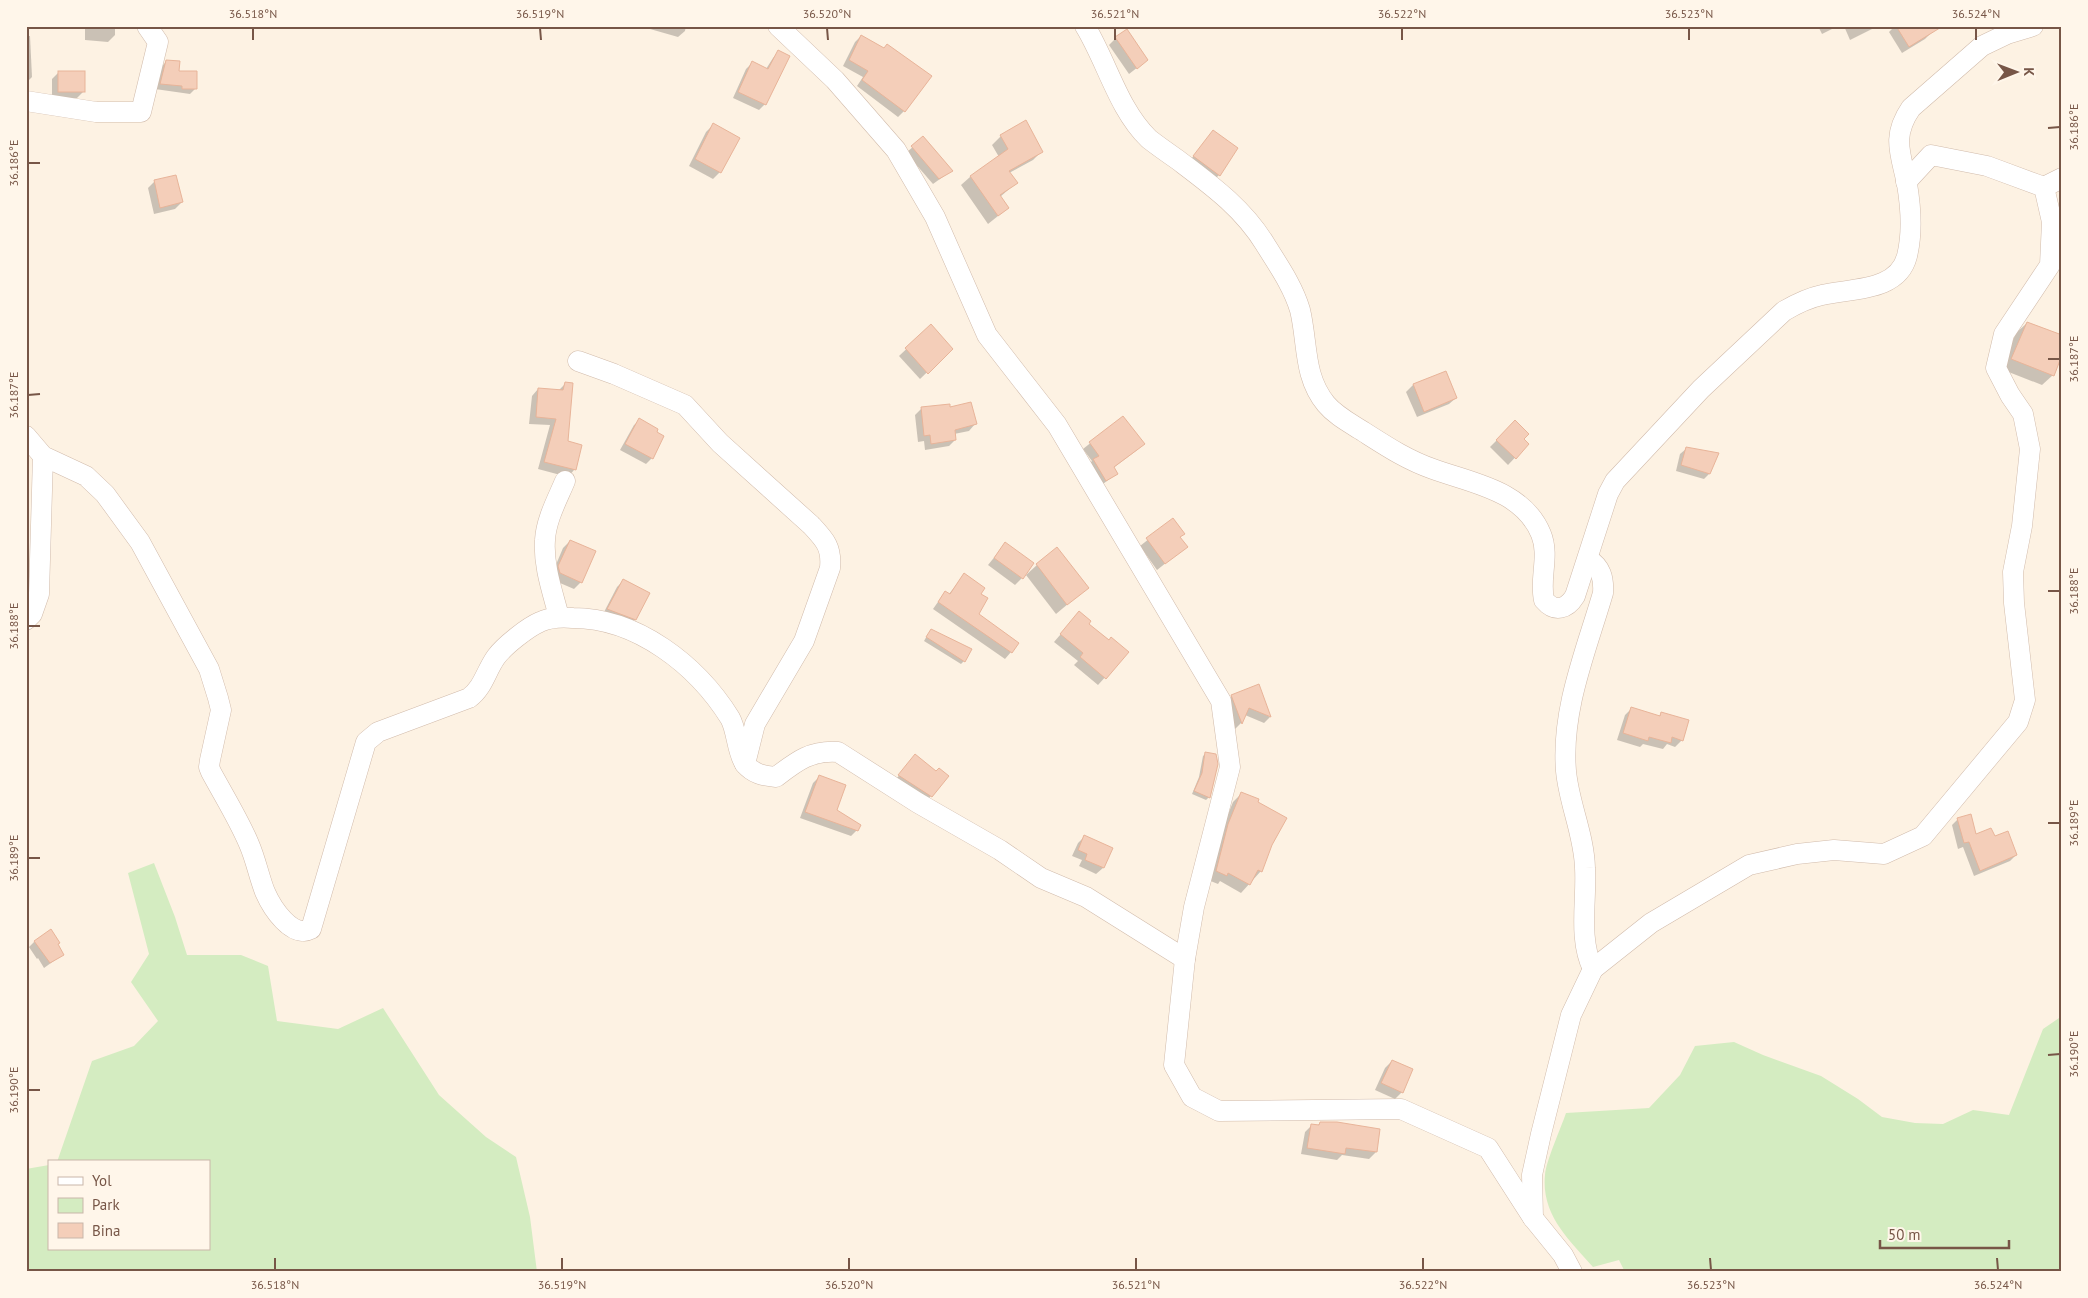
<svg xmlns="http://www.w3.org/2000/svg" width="2088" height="1298" viewBox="0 0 2088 1298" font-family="'PT Sans',sans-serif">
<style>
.green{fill:#d4ecc1}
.shadow{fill:#0003}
.building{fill:#f4ceb9;stroke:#e8b499}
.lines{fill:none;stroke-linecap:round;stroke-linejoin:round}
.minor-casing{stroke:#d1bbab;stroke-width:21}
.minor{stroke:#fff;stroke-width:20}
.ticks{fill:none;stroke:#775647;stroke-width:2}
.neatline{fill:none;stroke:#775647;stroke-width:2}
.ticks-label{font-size:12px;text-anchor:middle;fill:#775647}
</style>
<rect width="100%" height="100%" fill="#fdf2e3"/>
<g class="green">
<path d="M154 863 175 917 187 955H241L268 966 277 1021 338 1029 383 1008 439 1095 486 1137 516 1157 530 1217 537 1272H26V1169L49 1165V1249H209V1162H57L92 1061 134 1046 158 1021 131 982 149 954 128 873Z"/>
<path d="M2062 1016V1272H1625L1619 1260 1593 1267C1569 1240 1541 1215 1545 1175 1546 1161 1561 1128 1566 1113L1649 1108 1680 1075 1695 1046 1734 1042 1763 1055 1821 1076 1858 1099 1882 1117 1915 1123 1943 1124 1973 1110 2009 1115 2043 1029Z"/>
</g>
<g class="shadow">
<path d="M85 26H115V35L108 42 85 40Z"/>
<path d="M651 26H686L685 31 678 37 650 29Z"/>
<path d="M1818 26H1838L1822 34Z"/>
<path d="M1844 26H1878L1850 40Z"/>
<path d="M1895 26H1929L1932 32 1925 39 1902 53 1889 32Z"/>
<path d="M26 36H30L32 77 26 83Z"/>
<path d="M861 36 904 111 898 117 857 86 863 77 843 66 855 42Z"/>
<path d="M1116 38 1147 60 1129 74 1109 45Z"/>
<path d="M779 51 765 104 759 110 733 98 746 69 752 63 766 69 773 58Z"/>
<path d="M166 62 196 88 190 94 155 89 161 67Z"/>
<path d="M59 72 84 91 77 98H52V79Z"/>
<path d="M713 125 738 139 720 172 713 179 689 166 706 132Z"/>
<path d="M1213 132 1236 148 1219 175 1212 182 1187 164Z"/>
<path d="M1001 136 1042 151 1033 160 1009 173 1016 183 1000 197 1008 208 988 224 961 185 970 177 999 157 992 145Z"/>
<path d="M923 138 951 171 933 184 906 153Z"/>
<path d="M155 181 182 202 175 209 154 214 148 188Z"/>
<path d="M2027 323 2053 375 2042 385 2001 369 2016 333Z"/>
<path d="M931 326 951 349 920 379 899 356Z"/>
<path d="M1446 372 1456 398 1449 404 1417 417 1406 392 1413 385Z"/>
<path d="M566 383V442L581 446 574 470 568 477 538 469 550 425 529 424 532 396 538 389 559 390Z"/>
<path d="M922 408 949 409 975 424 969 431 954 434 955 440 949 446 925 450 924 441 918 442 915 415Z"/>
<path d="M1123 417 1137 450 1113 468 1116 474 1099 487 1087 466 1092 461 1083 449Z"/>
<path d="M640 420 652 458 646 464 620 450 634 425Z"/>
<path d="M1515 422 1523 439 1528 444 1508 465 1490 447Z"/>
<path d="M1686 449 1709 474 1704 479 1676 471 1680 454Z"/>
<path d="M1173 520 1179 538 1186 547 1157 570 1140 546Z"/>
<path d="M570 541 581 582 574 589 553 580 552 574 563 548Z"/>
<path d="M1005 544 1022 578 1015 585 988 565Z"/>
<path d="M1037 565 1087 588 1056 614 1026 575Z"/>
<path d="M964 575 979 595 978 614 1011 652 1005 659 933 609 945 592 949 594Z"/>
<path d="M624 580 635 619 628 626 602 616 617 587Z"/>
<path d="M1079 613 1087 624 1127 653 1098 685 1074 665 1078 661 1054 642Z"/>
<path d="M928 634 964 661 961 664 924 641Z"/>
<path d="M1232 696 1270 717 1264 723 1245 715 1241 723 1235 729 1225 703Z"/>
<path d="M1632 708 1658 717 1661 714 1682 740 1675 747 1667 744 1663 749 1643 744 1640 747 1617 740 1625 715Z"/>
<path d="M1206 753 1216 764 1209 797 1206 800 1192 794 1199 777 1203 756Z"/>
<path d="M909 763 948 776 925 803 893 783Z"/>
<path d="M819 777 836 811 857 830 851 836 800 818 813 783Z"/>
<path d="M1241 794 1256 803 1271 844 1261 871 1241 893 1220 881 1218 884 1208 880 1220 834 1233 802Z"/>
<path d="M1958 819 1975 836 1994 838 2016 855 2010 861 1974 876 1963 847 1958 849 1952 825Z"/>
<path d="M1084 837 1111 848 1103 868 1096 874 1079 866 1082 860 1072 856 1078 843Z"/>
<path d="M34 942 57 944 62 955 44 968 38 958 37 959 29 947Z"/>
<path d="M1392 1061 1402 1092 1395 1099 1375 1090 1385 1068Z"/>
<path d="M1320 1123 1379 1130 1376 1152 1369 1159 1342 1155 1337 1160 1301 1154 1305 1132 1312 1125 1317 1126Z"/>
</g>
<g class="building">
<path d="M1896 26H1943L1909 47Z"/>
<path d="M1127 29 1148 60 1137 69 1115 37Z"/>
<path d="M861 35 884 48 887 44 932 76 905 112 862 80 868 71 849 60Z"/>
<path d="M778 50 790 56 766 105 738 92 752 61 768 69Z"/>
<path d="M166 60 180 61 179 71H197V89H182V86L160 84Z"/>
<rect x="58" y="71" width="27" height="21"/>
<path d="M1026 120 1043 152 1009 171 1018 183 1000 195 1009 208 998 216 970 176 1008 149 1000 135Z"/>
<path d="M713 123 740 138 721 173 695 159Z"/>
<path d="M1213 130 1238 148 1220 176 1193 156Z"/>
<path d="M923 136 953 171 939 179 911 146Z"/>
<path d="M176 175 183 202 160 208 154 180Z"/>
<path d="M2027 322 2062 335V355L2054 376 2011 359Z"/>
<path d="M931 324 953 349 928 374 905 348Z"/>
<path d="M1446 371 1457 398 1424 412 1413 384Z"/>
<path d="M565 382 573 383 568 441 582 445 576 470 544 462 556 419 536 417 538 388 563 390Z"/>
<path d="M971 402 977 424 955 430 956 440 931 444 930 435 924 436 921 407 950 404V407Z"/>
<path d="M1123 416 1145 444 1114 467 1118 474 1106 481 1093 459 1099 456 1089 442Z"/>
<path d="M639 418 658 429 657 432 664 436 653 459 625 444Z"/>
<path d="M1515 420 1529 434 1524 439 1529 444 1516 459 1496 440Z"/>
<path d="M1686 447 1719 453 1710 474 1681 465Z"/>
<path d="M1173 518 1185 534 1180 537 1188 547 1165 564 1146 538Z"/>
<path d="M570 540 596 551 582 583 560 573 558 566Z"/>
<path d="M1005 542 1034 563 1023 579 994 558Z"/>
<path d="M1057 547 1089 588 1067 605 1036 564Z"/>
<path d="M964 573 985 588 981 594 988 598 979 614 1019 643 1012 653 938 602 945 591 950 594Z"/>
<path d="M623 579 650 593 636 620 607 609Z"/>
<path d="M1079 611 1091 621 1089 624 1109 640 1111 637 1129 652 1106 679 1080 657 1083 653 1060 634Z"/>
<path d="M931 629 972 649 965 662 926 637Z"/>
<path d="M1259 684 1271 717 1249 708 1242 724 1231 695Z"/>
<path d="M1631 707 1660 716 1661 712 1689 720 1683 741 1672 737 1671 743 1649 737 1648 741 1623 733Z"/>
<path d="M1205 752 1216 754 1218 764 1210 798 1194 791 1202 773Z"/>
<path d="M915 754 936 771 939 768 949 776 932 797 898 775Z"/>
<path d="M819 775 846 785 837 810 861 825 858 831 805 812Z"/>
<path d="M1241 792 1259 799 1258 802 1287 818 1272 845 1262 872 1258 870 1250 885 1228 873 1227 876 1216 871 1228 824Z"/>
<path d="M1971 814 1976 834 1991 828 1995 836 2008 831 2017 855 1980 871 1969 842 1964 843 1957 818Z"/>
<path d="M1084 835 1113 848 1104 868 1085 860 1087 854 1078 850Z"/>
<path d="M51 929 60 943 58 944 64 955 50 963 34 941Z"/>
<path d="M1392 1060 1413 1069 1403 1093 1381 1083Z"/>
<path d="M1320 1122H1337L1380 1129 1377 1152 1346 1148 1345 1154 1307 1148 1311 1124 1319 1125Z"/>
</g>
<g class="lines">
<g class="minor-casing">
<g id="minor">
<path d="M778 26 835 80 896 150 935 217 987 335 1057 425 1221 701 1230 767 1194 907 1185 959 1174 1065 1192 1097 1219 1111 1401 1109 1488 1148 1533 1218 1563 1255 1572 1272"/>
<path d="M1085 26C1107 62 1118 109 1149 139 1158 146 1168 153 1178 160 1211 185 1243 208 1265 244 1278 265 1293 286 1300 310 1308 343 1303 376 1326 404 1336 416 1350 423 1364 432 1386 446 1407 460 1433 469 1471 483 1523 490 1541 534 1550 556 1539 578 1544 600 1555 613 1567 609 1575 596L1608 494 1615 481 1701 389 1784 311C1796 304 1808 298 1822 295 1851 288 1898 292 1907 256 1913 232 1911 208 1907 184 1901 154 1891 137 1911 108L1982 46 2007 34 2033 26"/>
<path d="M26 101 96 112H141L158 42 147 26"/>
<path d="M2044 187 2062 178"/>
<path d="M578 361 614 374 685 405 720 443 811 525C825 540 832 547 830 568L804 641 755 724 745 764"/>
<path d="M26 436 43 456 86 476 105 494 140 542 209 669 218 698 221 710 210 760 209 767 211 772C224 796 239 820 249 844 256 860 259 877 265 892 272 908 292 939 311 929L366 742 378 732 469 698C483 688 486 671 496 657 504 646 528 627 540 622 551 617 561 617 573 618 637 618 697 665 730 718 737 730 737 753 745 764 753 774 764 776 776 777 797 761 811 750 838 752L918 803 1000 850 1041 878 1086 897 1185 959"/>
<path d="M1588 559C1601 567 1604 578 1603 593 1586 651 1561 710 1566 771 1569 804 1584 834 1585 868 1587 900 1578 939 1593 969"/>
<path d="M559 617C553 593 543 566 545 540 546 520 557 500 565 481"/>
<path d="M26 620 32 614 39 594 43 456"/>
<path d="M1533 1218 1532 1175 1541 1134 1571 1015 1593 969 1651 923 1749 865 1797 854 1834 850 1884 854 1923 836 2018 722 2025 700 2014 603 2013 572 2022 526 2030 449 2023 414 2010 395 1996 368 2004 334 2050 265 2052 222 2044 187 1987 166 1931 155 1906 182"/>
</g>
</g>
<use href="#minor" class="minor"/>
</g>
<path class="ticks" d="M253 28V40M540 28 541 40M827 28 828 40M1115 28V40M1402 28V40M1689 28V40M1976 28V40M2048 128 2060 127M28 163H40M2048 359H2060M28 395 40 394M2048 591H2060M28 626H40M2048 823H2060M28 858H40M2048 1055 2060 1054M28 1090H40M275 1258V1270M562 1258V1270M849 1258V1270M1136 1258V1270M1423 1258V1270M1710 1258 1711 1270M1997 1258 1998 1270"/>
<rect width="2088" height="1298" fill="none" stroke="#fff6ea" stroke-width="55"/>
<rect x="48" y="1160" width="162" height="90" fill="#fff6ea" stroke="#c9b6a9"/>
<rect x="58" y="1177" width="25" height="8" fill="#ffffff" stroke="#c9b6a9"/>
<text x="92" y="1186" font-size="15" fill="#775647">Yol</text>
<rect x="58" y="1198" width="25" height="15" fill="#d4ecc1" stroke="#c9b6a9"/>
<text x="92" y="1210" font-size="15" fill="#775647">Park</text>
<rect x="58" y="1223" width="25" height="15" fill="#f4ceb9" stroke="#c9b6a9"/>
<text x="92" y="1236" font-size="15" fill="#775647">Bina</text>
<g transform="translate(2016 72) rotate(89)" stroke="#fff6ea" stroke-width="4" paint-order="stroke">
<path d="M0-4L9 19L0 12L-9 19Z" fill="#775647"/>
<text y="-8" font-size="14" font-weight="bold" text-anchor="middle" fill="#775647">K</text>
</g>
<path d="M1880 1240v8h129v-8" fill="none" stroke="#775647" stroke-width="2.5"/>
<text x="1888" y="1240" font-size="15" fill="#775647" stroke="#fff6ea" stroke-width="4" paint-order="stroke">50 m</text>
<rect x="28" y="28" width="2032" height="1242" class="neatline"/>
<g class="ticks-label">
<text x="253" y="18">36.518°N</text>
<text x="540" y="18">36.519°N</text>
<text x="827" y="18">36.520°N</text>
<text x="1115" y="18">36.521°N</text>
<text x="1402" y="18">36.522°N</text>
<text x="1689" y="18">36.523°N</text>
<text x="1976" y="18">36.524°N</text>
<text transform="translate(2074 127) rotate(-90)" y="4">36.186°E</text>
<text transform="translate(14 163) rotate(-90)" y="4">36.186°E</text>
<text transform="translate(2074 359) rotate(-90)" y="4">36.187°E</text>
<text transform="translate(14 395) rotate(-90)" y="4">36.187°E</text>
<text transform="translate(2074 591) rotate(-90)" y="4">36.188°E</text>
<text transform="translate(14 626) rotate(-90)" y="4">36.188°E</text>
<text transform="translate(2074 823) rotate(-90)" y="4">36.189°E</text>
<text transform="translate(14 858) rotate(-90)" y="4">36.189°E</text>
<text transform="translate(2074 1054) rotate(-90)" y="4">36.190°E</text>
<text transform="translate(14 1090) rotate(-90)" y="4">36.190°E</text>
<text x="275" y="1289">36.518°N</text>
<text x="562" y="1289">36.519°N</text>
<text x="849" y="1289">36.520°N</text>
<text x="1136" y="1289">36.521°N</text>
<text x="1423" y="1289">36.522°N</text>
<text x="1711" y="1289">36.523°N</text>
<text x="1998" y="1289">36.524°N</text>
</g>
</svg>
